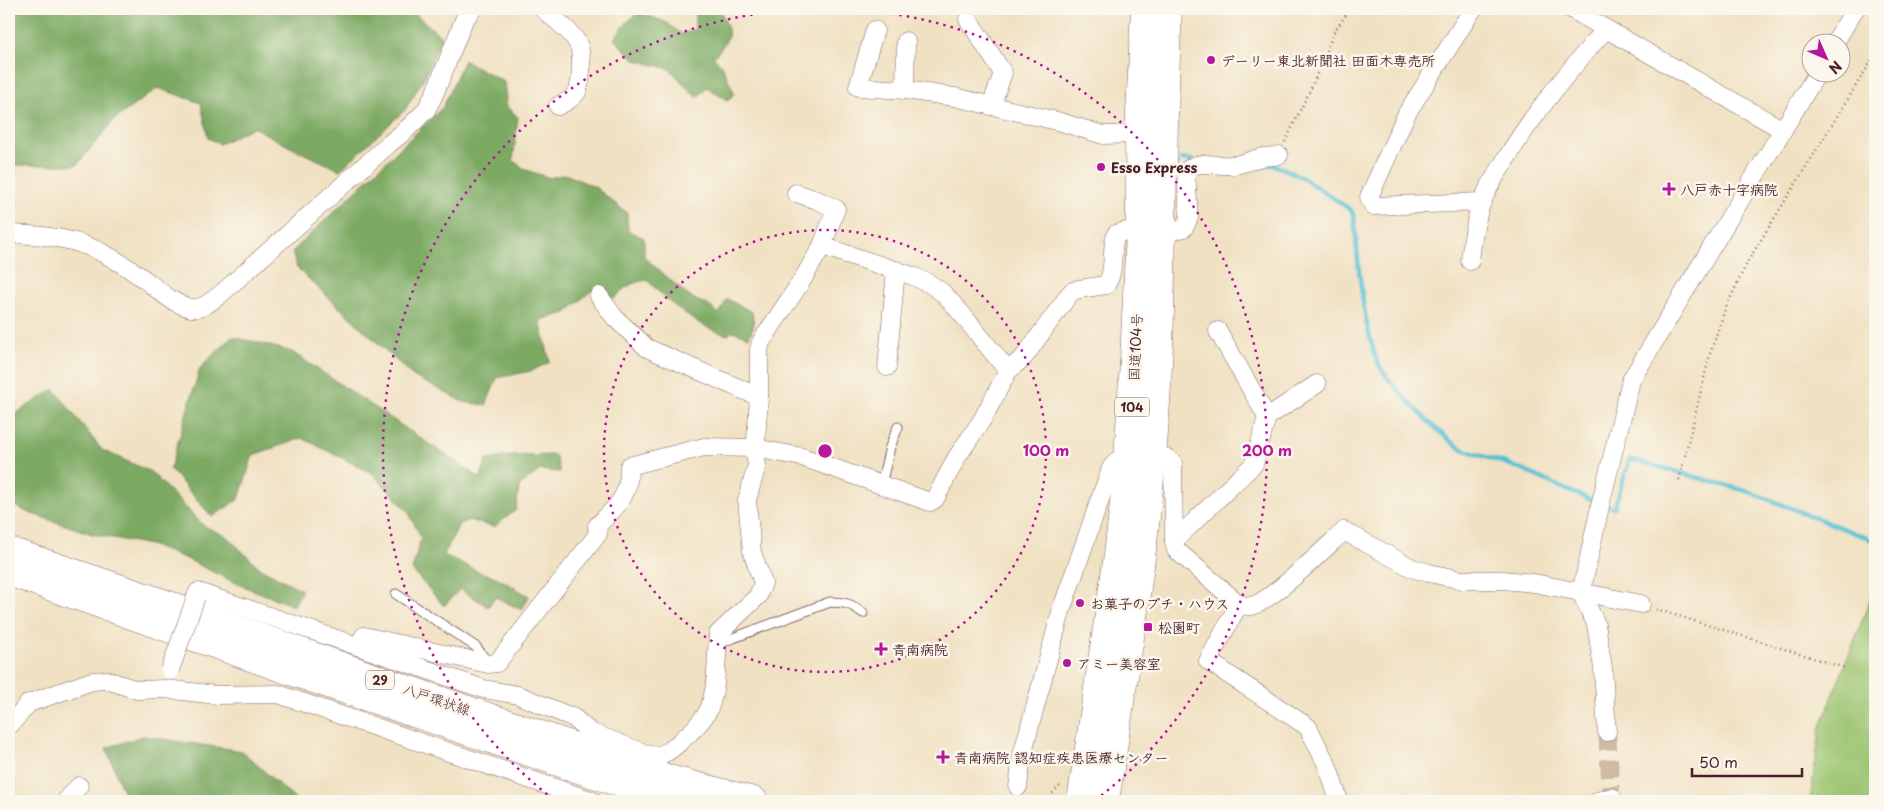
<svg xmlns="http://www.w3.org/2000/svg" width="1884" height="810" viewBox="0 0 1884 810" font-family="'Playpen Sans','Klee One',sans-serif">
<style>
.green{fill:#9cc571;stroke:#73724e}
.forest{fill:#7daa63;stroke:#646447}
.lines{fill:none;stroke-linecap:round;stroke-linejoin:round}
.stream{stroke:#57bfd4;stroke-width:4.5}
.minor-tunnel{stroke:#cfbaa4;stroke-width:18;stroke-dasharray:18 9;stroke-linecap:butt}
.service-casing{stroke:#846360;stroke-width:11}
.minor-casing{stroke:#846360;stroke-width:19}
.primary-casing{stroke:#846360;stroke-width:29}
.trunk-casing{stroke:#846360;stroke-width:29}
.path{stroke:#846360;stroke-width:2.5;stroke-dasharray:1 4;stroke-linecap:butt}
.service{stroke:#fff;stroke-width:9}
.minor{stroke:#fff;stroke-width:18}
.primary{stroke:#fff;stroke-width:28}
.trunk{stroke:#fff;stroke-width:28}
.minor-bridge-casing{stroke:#846360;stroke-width:19;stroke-linecap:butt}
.minor-bridge{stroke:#fff;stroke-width:18}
.ring{fill:none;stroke:#b5179e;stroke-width:2.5;stroke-dasharray:2.5 5}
.poi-dot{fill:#b5179e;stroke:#fbf7ec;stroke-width:2}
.labels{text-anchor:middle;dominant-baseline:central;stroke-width:5;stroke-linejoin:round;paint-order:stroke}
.shield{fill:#fbf7ec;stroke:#7f6065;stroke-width:1}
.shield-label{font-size:12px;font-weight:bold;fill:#4a1f2b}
.poi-label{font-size:14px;font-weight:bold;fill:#4a1f2b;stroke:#fbf7ec;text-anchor:start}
.street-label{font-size:14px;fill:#4a1f2b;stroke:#fbf7ec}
.centre{fill:#b5179e;stroke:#fbf7ec;stroke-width:2.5}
.ring-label{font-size:15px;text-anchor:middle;font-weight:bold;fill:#b5179e;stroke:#fbf7ec;stroke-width:5;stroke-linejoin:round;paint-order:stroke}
</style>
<rect width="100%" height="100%" fill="#fbf7ec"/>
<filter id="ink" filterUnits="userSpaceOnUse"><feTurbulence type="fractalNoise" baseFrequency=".02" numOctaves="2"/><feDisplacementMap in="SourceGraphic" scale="10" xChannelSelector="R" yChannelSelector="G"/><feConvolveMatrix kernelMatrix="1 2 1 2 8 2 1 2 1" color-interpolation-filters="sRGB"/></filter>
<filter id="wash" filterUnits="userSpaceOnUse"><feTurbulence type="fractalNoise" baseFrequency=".0096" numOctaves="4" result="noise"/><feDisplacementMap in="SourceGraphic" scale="20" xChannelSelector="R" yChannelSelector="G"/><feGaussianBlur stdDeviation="1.12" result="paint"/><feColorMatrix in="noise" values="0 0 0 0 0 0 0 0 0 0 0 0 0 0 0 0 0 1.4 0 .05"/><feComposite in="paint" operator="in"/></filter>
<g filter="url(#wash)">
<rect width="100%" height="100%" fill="#f0e1c2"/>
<path class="green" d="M1875 587V801H1810L1820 729Z"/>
<g class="forest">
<path d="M9 9H409L442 37 425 76 405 110 340 170 294 149 253 127 220 144 208 138 201 103 158 88 115 119 77 165H9Z"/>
<path d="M699 9H720C731 36 733 33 714 57L723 67 734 93 728 101 707 87 697 98 670 69 635 60 614 39 628 21 639 12 667 23 681 34 695 30V12Z"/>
<path d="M464 60 504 82 507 107 518 117 513 160 523 169 550 178 565 174 595 187 627 213 628 231 644 238V257L690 297 709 306 719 314 727 299 752 312 754 325 749 337 733 331 728 335C697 327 669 303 647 280 632 282 624 287 615 298L592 290 566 313 540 320 550 362 531 371 497 378 486 405 463 402 413 376 297 268 292 252 443 107Z"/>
<path d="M232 337 260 343 292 352 480 478 487 460 509 456 555 455 560 472 540 470 519 487 516 510 494 527 469 520 459 524 444 555 480 572 496 577 529 596 522 610 495 597 488 607 460 589 444 606 412 570 421 538 408 511 372 473 302 438 253 455 239 499 212 517 170 469 200 368Z"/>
<path d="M54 389 102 450 151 472 204 526 226 536 260 568 302 590 294 606 235 583 187 559 150 545 92 534 29 513 9 503V418Z"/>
<path d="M143 736 242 751 297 801H127L106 748Z"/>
</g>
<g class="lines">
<g class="stream">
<path d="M1181 159 1192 160"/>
<path d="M1267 164C1293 167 1329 196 1351 210L1354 217C1359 264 1361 319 1378 363 1386 382 1441 436 1459 447 1473 455 1497 459 1513 466 1541 477 1568 492 1597 502"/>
<path d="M1604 504 1614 508 1630 459 1750 492 1875 541"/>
</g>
</g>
</g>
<g filter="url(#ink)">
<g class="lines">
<path class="minor-tunnel" d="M1607 732 1611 790"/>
<g class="service-casing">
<g id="service">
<path d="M881 485 890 447 898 427"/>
<path d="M396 594 476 647 483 656V663"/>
<path d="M717 644 830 602C844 602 852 604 863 613"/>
</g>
</g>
<g class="minor-casing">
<g id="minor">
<path d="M543 9C554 19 569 29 577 42 583 52 582 82 577 92 572 100 565 102 558 106"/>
<path d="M1473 9 1407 113 1369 197 1373 206 1482 202"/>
<path d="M1571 9 1783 130"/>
<path d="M968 19 1003 73 991 106"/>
<path d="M875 30 858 87 905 90 954 97 1061 122 1103 135 1139 134"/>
<path d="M1835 42 1855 9"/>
<path d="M905 90 906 41"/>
<path d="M9 234C33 235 61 236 84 245 105 252 126 266 144 279 159 290 173 305 192 308 203 310 214 299 222 293L390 143 405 131 426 110 434 95 464 20 473 9"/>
<path d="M822 246 913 276 930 284 943 293 961 313 1008 371"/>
<path d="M1470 261C1472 242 1475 220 1482 202 1488 186 1498 173 1506 159 1535 111 1569 70 1606 29"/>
<path d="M599 296 615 318 647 348 759 397"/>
<path d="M887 367 896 270"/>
<path d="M1267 417 1317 384"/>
<path d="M1174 541 1254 464 1267 417 1218 331"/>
<path d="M196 597 198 592 484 689 518 695 574 718 590 732 649 755C664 757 671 750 682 740 691 732 702 722 708 711 718 688 716 659 718 634L758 596 763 583 752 552 747 500 757 465 755 454 759 397V349L761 342 801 282 822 246 836 209 817 200 796 193"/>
<path d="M1239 604 1208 661 1308 727 1328 767 1339 801"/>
<path d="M358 646 364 636 488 664 497 663 598 534 597 526C617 506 630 497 629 466L704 447 755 448 802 457 930 502 935 499 957 457 982 420 1008 371 1024 357 1071 292 1079 289 1106 285C1116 271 1110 251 1116 234L1126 231H1172L1184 228 1189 218 1186 172C1196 158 1217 167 1232 165 1243 165 1252 159 1263 157 1269 156 1273 157 1279 155"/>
<path d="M9 726 29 703 92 681 107 680 137 690 165 689 217 695 278 694 593 801"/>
<path d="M1607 732 1603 668 1596 624 1581 593 1601 502 1631 380 1818 72"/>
<path d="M1018 787 1022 755 1062 608 1111 468 1118 460 1129 456 1165 457 1173 463 1174 541 1176 550 1239 604C1243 605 1247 607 1251 606 1271 602 1326 547 1344 531L1412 568 1429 573 1462 580H1502L1534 583 1641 604"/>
<path d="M66 801 79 786"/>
<path d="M1598 801 1612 797"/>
</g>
</g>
<g class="primary-casing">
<g id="primary">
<path d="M9 551 169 605 386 682 669 779 754 801"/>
<path d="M9 572 305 676 673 801"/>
</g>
</g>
<g class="trunk-casing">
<g id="trunk">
<path d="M1081 801 1118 555 1127 476 1134 362 1140 230 1139 134 1145 9"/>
<path d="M1105 801C1122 687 1142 572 1152 457 1165 308 1160 158 1168 9"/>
</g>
</g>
<g class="path">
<path d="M1285 142 1312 86 1334 32 1350 9"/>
<path d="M1679 480 1710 354 1726 307 1748 261 1875 55"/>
<path d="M1656 609 1845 668"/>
<path d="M1046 801 1059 786 1062 789"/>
</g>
<use href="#service" class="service"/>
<use href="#minor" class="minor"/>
<use href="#primary" class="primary"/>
<use href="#trunk" class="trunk"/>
<g class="minor-bridge-casing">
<path id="minor-bridge" d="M170 670 196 597"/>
</g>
<use href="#minor-bridge" class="minor-bridge"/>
</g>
</g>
<g class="ring">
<circle cx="825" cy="451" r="221"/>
<path d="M553 799A442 442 0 1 1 1097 799"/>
</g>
<g class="poi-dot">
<circle cx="1211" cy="60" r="5"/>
<circle cx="1101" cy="167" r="5"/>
<path d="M1666.5 181.5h5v5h5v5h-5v5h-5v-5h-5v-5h5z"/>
<circle cx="1080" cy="603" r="5"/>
<rect x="1143" y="622" width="10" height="10" rx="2.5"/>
<path d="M878.5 641.5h5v5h5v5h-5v5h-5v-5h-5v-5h5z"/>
<circle cx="1067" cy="663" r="5"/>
<path d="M940.5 749.5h5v5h5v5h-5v5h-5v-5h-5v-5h5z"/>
</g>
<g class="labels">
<g class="shield">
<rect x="1114.5" y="397.5" width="35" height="19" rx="4"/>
<rect x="366" y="670.5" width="28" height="19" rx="4"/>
</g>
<g class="shield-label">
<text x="1132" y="407">104</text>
<text x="380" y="680">29</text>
</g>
<g class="poi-label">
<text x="1221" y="60">デーリー東北新聞社 田面木専売所</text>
<text x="1111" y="167">Esso Express</text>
<text x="1680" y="189">八戸赤十字病院</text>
<text x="1090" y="603">お菓子のプチ・ハウス</text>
<text x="1158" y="627">松園町</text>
<text x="892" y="649">青南病院</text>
<text x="1077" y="663">アミー美容室</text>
<text x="954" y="757">青南病院 認知症疾患医療センター</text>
</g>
<g class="street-label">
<text transform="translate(1135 347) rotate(-87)">国道104号</text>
<text transform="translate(437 699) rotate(19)">八戸環状線</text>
</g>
</g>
<circle cx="825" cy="451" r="8" class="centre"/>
<g class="ring-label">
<text x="1046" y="456">100 m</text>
<text x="1267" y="456">200 m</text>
</g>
<rect width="1884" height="810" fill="none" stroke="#fbf7ec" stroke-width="30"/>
<g transform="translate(1826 58) rotate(135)"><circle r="24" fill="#fbf7ec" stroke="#b4a19f"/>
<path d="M0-4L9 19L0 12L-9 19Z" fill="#b5179e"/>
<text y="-8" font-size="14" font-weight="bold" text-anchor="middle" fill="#4a1f2b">N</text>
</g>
<path d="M1692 768v8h110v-8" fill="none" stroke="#4a1f2b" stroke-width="2.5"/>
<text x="1699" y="768" font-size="15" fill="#4a1f2b" stroke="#fbf7ec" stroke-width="4" paint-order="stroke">50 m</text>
</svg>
